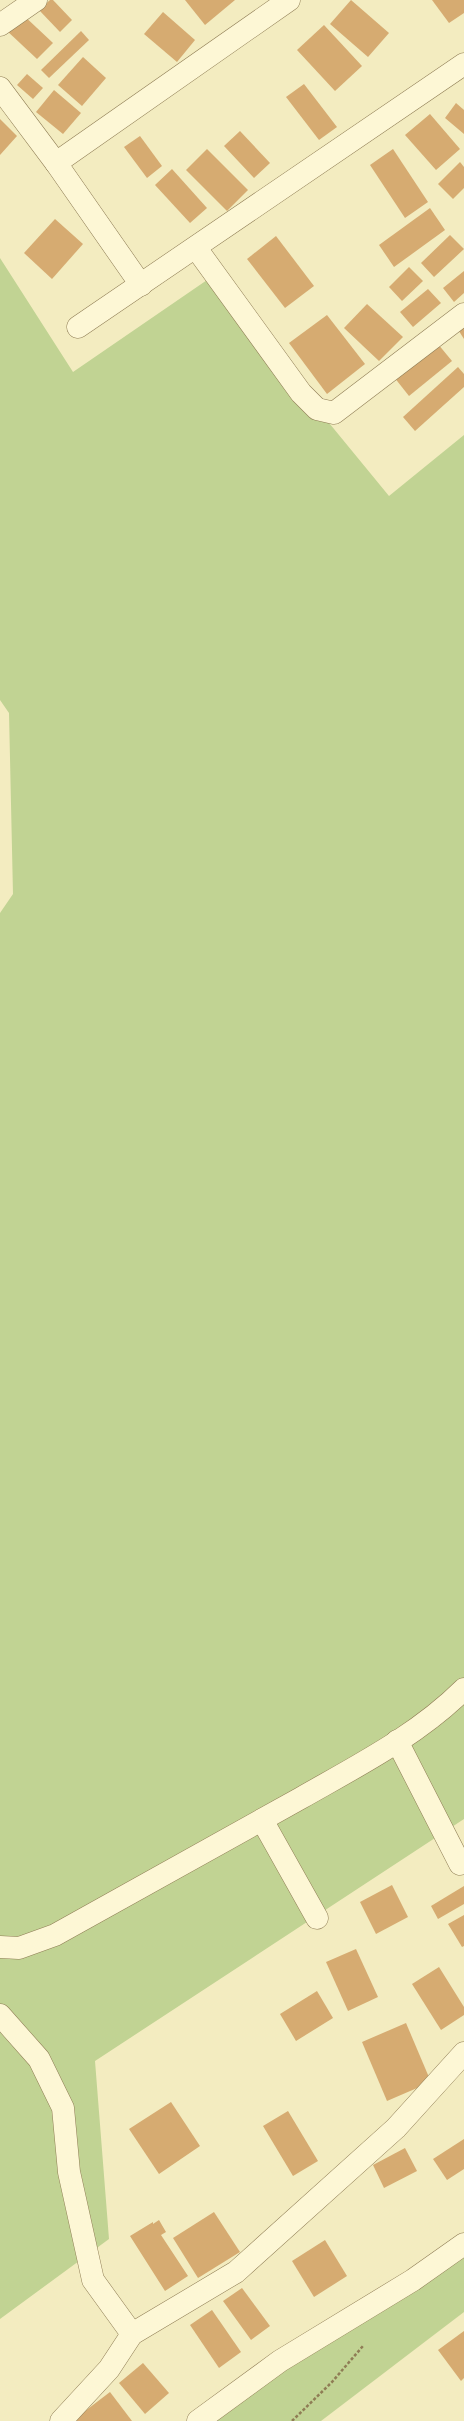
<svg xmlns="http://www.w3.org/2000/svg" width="464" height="2421" viewBox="0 0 464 2421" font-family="'Times New Roman',serif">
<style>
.green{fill:#c1d393}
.building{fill:#d6ab71}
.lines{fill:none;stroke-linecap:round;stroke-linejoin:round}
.street-casing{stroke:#8f7d55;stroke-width:23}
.path{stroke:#8f7d55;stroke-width:2.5;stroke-dasharray:3 2;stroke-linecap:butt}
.street{stroke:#fdf7d5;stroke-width:22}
</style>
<rect width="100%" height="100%" fill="#f3ecc0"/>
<g class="green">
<path d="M0 258 73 372 210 278 389 496 464 435V1819L95 2061 109 2239 0 2319V913L13 894 9 713 0 700Z"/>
<path d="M464 2236V2312L321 2421H217Z"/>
</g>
<g class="building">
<path d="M50 0H53L72 20 60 32 39 10Z"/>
<path d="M185 0H235L205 25Z"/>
<path d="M351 0 389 33 368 57 330 24Z"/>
<path d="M432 0H464V13L449 23Z"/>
<path d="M20 12 53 43 37 59 5 29Z"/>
<path d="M163 12 195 40 177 62 144 34Z"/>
<path d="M324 25 362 66 335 91 297 50Z"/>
<path d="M81 31 89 40 49 78 41 70Z"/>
<path d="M83 57 106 78 82 106 58 85Z"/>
<path d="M27 74 43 88 33 99 17 85Z"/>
<path d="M304 84 337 127 319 140 286 97Z"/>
<path d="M54 90 81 113 63 134 36 112Z"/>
<path d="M456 103 464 110V134L445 118Z"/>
<path d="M430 114 460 149 436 170 405 135Z"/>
<path d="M0 119 17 136 0 155Z"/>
<path d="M240 131 270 163 254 178 224 146Z"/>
<path d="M140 136 162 166 147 178 124 147Z"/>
<path d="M207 149 248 190 227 211 186 170Z"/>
<path d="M393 149 428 202 405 218 370 165Z"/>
<path d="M460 162 464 167V188L453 199 438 184Z"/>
<path d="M172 169 207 208 190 223 155 185Z"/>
<path d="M430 208 445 230 394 267 379 245Z"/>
<path d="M55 219 83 244 52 279 24 253Z"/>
<path d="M450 235 464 249 434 277 421 263Z"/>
<path d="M276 236 314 286 285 308 247 259Z"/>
<path d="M409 267 423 281 402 301 389 287Z"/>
<path d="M464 271V293L454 302 443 288Z"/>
<path d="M428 289 441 303 413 327 400 312Z"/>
<path d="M367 304 403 337 379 361 344 328Z"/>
<path d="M327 315 365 364 327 394 289 343Z"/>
<path d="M464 323V339L457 328Z"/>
<path d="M433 338 452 361 409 396 390 372Z"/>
<path d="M458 367 464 374V387L415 431 403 417Z"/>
<path d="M392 1885 408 1917 376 1934 360 1902Z"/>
<path d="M464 1886V1904L438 1919 431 1906Z"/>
<path d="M464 1915V1946L462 1947 448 1924Z"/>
<path d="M356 1949 378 1997 348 2011 326 1962Z"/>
<path d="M439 1967 464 2007V2015L441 2030 412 1984Z"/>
<path d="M317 1991 333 2018 296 2041 280 2014Z"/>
<path d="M406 2023 431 2082 387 2101 362 2042Z"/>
<path d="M171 2102 200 2146 159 2174 129 2129Z"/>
<path d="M288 2111 318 2161 293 2176 263 2126Z"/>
<path d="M464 2139V2169L447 2180 433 2159Z"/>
<path d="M405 2148 417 2171 384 2188 373 2165Z"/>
<path d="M214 2212 240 2252 198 2278 173 2238Z"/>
<path d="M159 2220 166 2232 161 2235 188 2276 165 2291 130 2236 153 2222V2224Z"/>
<path d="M325 2240 347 2276 314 2297 292 2261Z"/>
<path d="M242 2288 270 2326 251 2340 223 2301Z"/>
<path d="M212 2310 241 2352 219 2368 190 2325Z"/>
<path d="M464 2331V2378L461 2381 438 2350Z"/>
<path d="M143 2363 169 2393 145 2414 119 2383Z"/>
<path d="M110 2392 132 2421H72Z"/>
</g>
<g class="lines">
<g class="street-casing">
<g id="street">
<path d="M0 25 36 0"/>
<path d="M0 88 56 163 289 0"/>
<path d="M56 163 141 285"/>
<path d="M196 248 301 393 317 409 334 413 464 314"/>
<path d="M78 327 464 64"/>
<path d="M397 1741 460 1864"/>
<path d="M262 1820 317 1918"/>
<path d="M0 1947 19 1948 55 1935C137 1890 219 1844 301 1798 357 1766 418 1735 464 1689"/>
<path d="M0 2015 39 2059 63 2108 69 2172 93 2280 132 2334"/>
<path d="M61 2421 109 2369 132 2334 236 2272 396 2128 464 2053"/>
<path d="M198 2421 280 2361 413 2280 464 2244"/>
</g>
</g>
<path class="path" d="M292 2421 332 2382 363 2346"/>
<use href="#street" class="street"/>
</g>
</svg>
